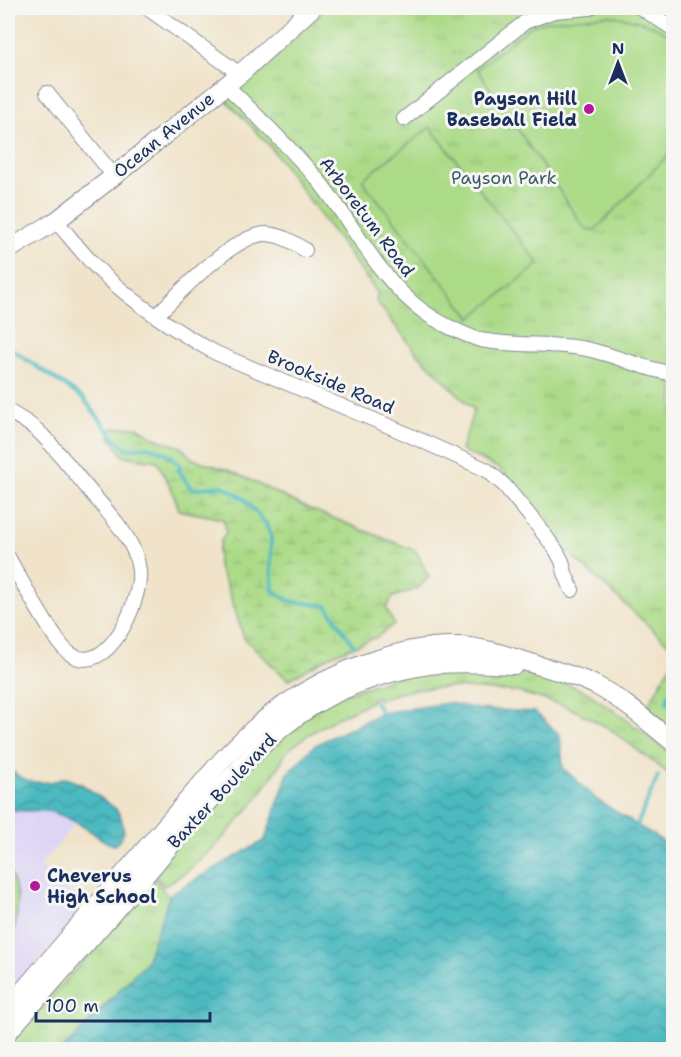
<svg xmlns="http://www.w3.org/2000/svg" width="681" height="1057" viewBox="0 0 681 1057" font-family="'Shantell Sans',sans-serif">
<style>
.built{fill:#ded5f5}
.grass{fill:url(#grass-tufts);stroke:#648573;stroke-width:1.5}
.wetland{fill:url(#wetland-marsh);stroke:#648573;stroke-width:1.5}
.pitch{fill:#acdb88;stroke:#648573;stroke-width:1.5}
.water{fill:url(#water-waves);stroke:#33748f;stroke-width:1.5}
.lines{fill:none;stroke-linecap:round;stroke-linejoin:round}
.stream{stroke:#4bbac0;stroke-width:4}
.street-casing{stroke:#868994;stroke-width:16}
.secondary-casing{stroke:#868994;stroke-width:20}
.street{stroke:#fff;stroke-width:14}
.secondary{stroke:#fff;stroke-width:18}
.poi-dot{fill:#b5179e;stroke:#f6f6f2;stroke-width:2}
.labels{text-anchor:middle;dominant-baseline:central;stroke-width:6;stroke-linejoin:round;paint-order:stroke}
.poi-label{font-size:18px;font-weight:bold;fill:#1b2f5e;stroke:#f6f6f2;text-anchor:end}
.street-label{font-size:18px;fill:#1b2f5e;stroke:#f6f6f2}
.park-label{font-size:18px;fill:#3f5a68;stroke:#f6f6f2}
</style>
<defs>
<pattern id="grass-tufts" width="24" height="20" patternUnits="userSpaceOnUse" patternTransform="scale(1.5)"><rect width="24" height="20" fill="#acdb88"/><path d="M3 7l-1-3M5 7V3M7 7l1-3M15 17l-1-3M17 17v-4M19 17l1-3" fill="none" stroke="#93bc78"/></pattern>
<pattern id="wetland-marsh" width="20" height="14" patternUnits="userSpaceOnUse" patternTransform="scale(1.5)"><rect width="20" height="14" fill="#acdb88"/><path d="M1 5h8M5 5V1M11 12h8M15 12V8" fill="none" stroke="#93bc78"/></pattern>
<pattern id="water-waves" width="16" height="10" patternUnits="userSpaceOnUse" patternTransform="scale(1.5)"><rect width="16" height="10" fill="#4bbac0"/><path d="M0 5q4-4 8 0t8 0" fill="none" stroke="#3e989f"/></pattern>
</defs>
<rect width="100%" height="100%" fill="#f6f6f2"/>
<filter id="ink" filterUnits="userSpaceOnUse"><feTurbulence type="fractalNoise" baseFrequency=".0167" numOctaves="2"/><feDisplacementMap in="SourceGraphic" scale="12" xChannelSelector="R" yChannelSelector="G"/><feConvolveMatrix kernelMatrix="1 2 1 2 8 2 1 2 1" color-interpolation-filters="sRGB"/></filter>
<filter id="wash" filterUnits="userSpaceOnUse"><feTurbulence type="fractalNoise" baseFrequency=".008" numOctaves="4" result="noise"/><feDisplacementMap in="SourceGraphic" scale="24" xChannelSelector="R" yChannelSelector="G"/><feGaussianBlur stdDeviation="1.35" result="paint"/><feColorMatrix in="noise" values="0 0 0 0 0 0 0 0 0 0 0 0 0 0 0 0 0 1.4 0 .05"/><feComposite in="paint" operator="in"/></filter>
<g filter="url(#wash)">
<rect width="100%" height="100%" fill="#f0e3c9"/>
<path class="built" d="M8 809 15 811 34 810 53 812 76 823 40 866 86 906 8 996Z"/>
<g class="grass">
<path d="M327 8H673V648L569 553 514 484 500 469 461 450 474 410 417 353 376 301 378 294 269 145 225 99Z"/>
<path d="M673 661V729L646 709Z"/>
<path d="M431 666 494 667 559 680 588 693 621 716 673 755V777L607 727 568 707 518 692 451 687 416 689 391 695 380 700 378 696 371 699V702L335 719 309 734 287 751 276 771 252 805 215 847 185 873 164 886 151 871 255 755 328 699Z"/>
<path d="M155 879 169 898 146 962 63 1049 8 1050V1045C56 989 108 936 155 879Z"/>
</g>
<path class="wetland" d="M137 427 159 440 181 447 193 459 231 471 305 507 416 551 429 577 417 589 393 597 386 608 394 624 377 637 330 656 288 680 244 638 227 586 218 567V551L221 541 226 532 224 520C210 515 194 514 179 510L173 492 157 461 123 456 110 437 113 428Z"/>
<g class="pitch">
<path d="M609 15C632 19 655 23 673 38V150L595 230 585 229 477 69 530 27 547 21Z"/>
<path d="M430 127 539 264 471 318 362 180Z"/>
<path d="M8 868C21 893 20 919 8 945Z"/>
</g>
<g class="water">
<path d="M449 703 478 709 535 712 560 735 563 768 596 799 673 848V1049H63L83 1030 146 962 170 894 265 840 288 773 315 745 381 713Z"/>
<path d="M8 767C25 786 44 785 66 778L83 785 116 809 121 817 124 832 119 841 114 845C105 843 100 838 93 833 81 825 69 817 55 813 39 808 23 813 8 809Z"/>
</g>
<g class="lines">
<g class="stream">
<path d="M8 345 11 349 83 398 112 435 126 449 147 447 166 453 181 466 178 470 192 489 223 486 243 498 266 524 271 536V568L273 591 289 601 327 606 354 646"/>
<path d="M375 701 381 713"/>
<path d="M667 704 668 695 674 692"/>
<path d="M637 825 658 776"/>
</g>
</g>
</g>
<g filter="url(#ink)">
<g class="lines">
<g class="street-casing">
<g id="street">
<path d="M147 8 240 74"/>
<path d="M641 8 674 29"/>
<path d="M226 85C257 116 290 147 318 180 354 224 377 278 424 312 438 322 460 333 477 339 482 341 489 341 495 342 525 346 556 343 586 349 616 355 643 369 674 374"/>
<path d="M47 93 114 176"/>
<path d="M404 119 525 22 554 11 590 8"/>
<path d="M56 221C71 238 85 257 102 273 136 304 175 331 216 353L391 427 487 470 504 485 534 521 556 550 562 561 565 573 572 590"/>
<path d="M156 316C178 294 235 233 267 234 282 235 293 242 305 250"/>
<path d="M8 411C18 417 29 423 38 431 56 448 73 471 89 490 103 507 121 525 131 545 135 552 138 562 139 571 142 600 107 681 69 653 62 648 57 639 52 632 36 608 22 582 8 557"/>
</g>
</g>
<g class="secondary-casing">
<g id="secondary">
<path d="M8 250 56 221 114 176 240 74 312 8"/>
<path d="M8 1008 223 759C242 740 261 720 284 705 330 673 401 644 458 646 485 647 511 657 537 665 557 671 578 676 597 686 625 701 649 723 674 743"/>
<path d="M8 1032C55 979 102 926 148 872 170 846 191 821 214 796 248 758 283 720 330 696 360 681 396 670 429 665 457 661 487 664 515 665"/>
</g>
</g>
<use href="#street" class="street"/>
<use href="#secondary" class="secondary"/>
</g>
</g>
<g class="poi-dot">
<circle cx="589" cy="109" r="6"/>
<circle cx="35" cy="886" r="6"/>
</g>
<g class="labels">
<g class="poi-label">
<text x="577" y="99">Payson Hill<tspan x="577" dy="21">Baseball Field</tspan></text>
<text x="47" y="876" text-anchor="start">Cheverus<tspan x="47" dy="21">High School</tspan></text>
</g>
<g class="street-label">
<text transform="translate(164 135) rotate(-39)">Ocean Avenue</text>
<text transform="translate(367 217) rotate(53)">Arboretum Road</text>
<text transform="translate(331 382) rotate(23)">Brookside Road</text>
<text transform="translate(222 791) rotate(-47)">Baxter Boulevard</text>
</g>
<g class="park-label">
<text x="504" y="178">Payson Park</text>
</g>
</g>
<rect width="681" height="1057" fill="none" stroke="#f6f6f2" stroke-width="30"/>
<g transform="translate(618 63)" stroke="#f6f6f2" stroke-width="4.5" paint-order="stroke">
<path d="M0-4.5L10 22L0 15L-10 22Z" fill="#1b2f5e"/>
<text y="-9" font-size="16" font-weight="bold" text-anchor="middle" fill="#1b2f5e">N</text>
</g>
<path d="M36 1012v9h174v-9" fill="none" stroke="#1b2f5e" stroke-width="3"/>
<text x="45" y="1012" font-size="18" fill="#1b2f5e" stroke="#f6f6f2" stroke-width="4.5" paint-order="stroke">100 m</text>
</svg>
